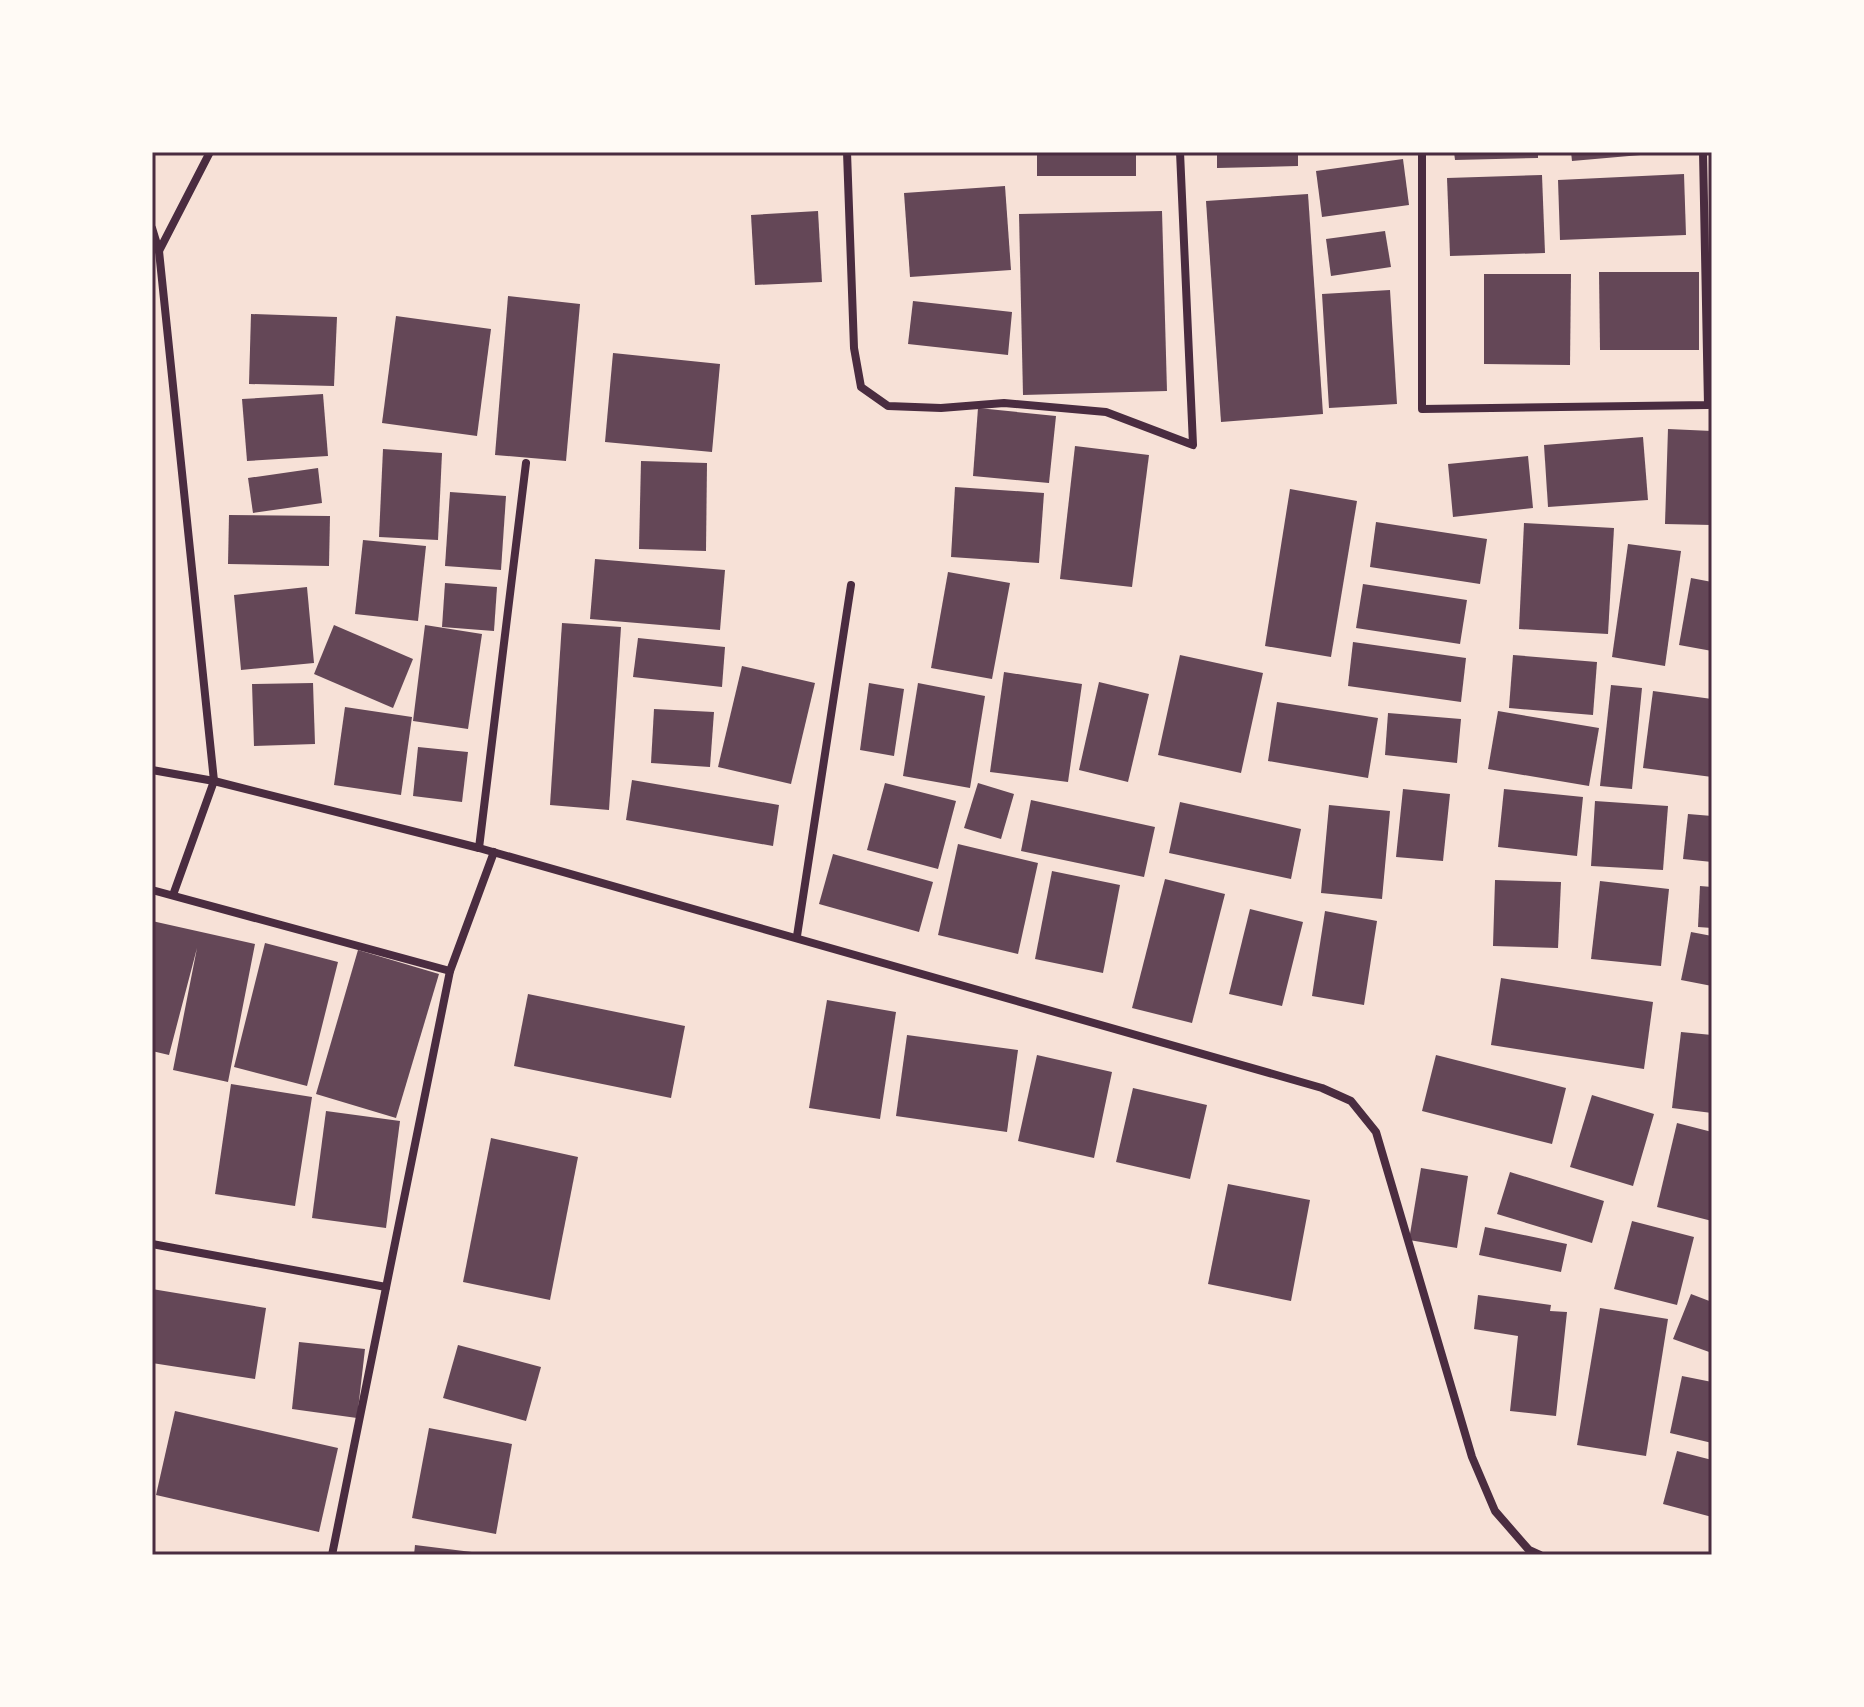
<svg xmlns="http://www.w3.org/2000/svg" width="1864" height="1707" viewBox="0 0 1864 1707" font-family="Barlow,sans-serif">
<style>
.building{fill:#644757}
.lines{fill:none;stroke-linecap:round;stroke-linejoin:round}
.minor{stroke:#4a2c40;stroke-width:8}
.neatline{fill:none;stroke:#4a2c40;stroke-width:3}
</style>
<rect width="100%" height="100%" fill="#f7e1d7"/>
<g class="building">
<rect x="1037" y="152" width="99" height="24"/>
<path d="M1217 152H1298V166L1217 168Z"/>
<path d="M1454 152H1538V158L1455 160Z"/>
<path d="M1571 152H1652V154L1572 161Z"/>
<path d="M1403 159 1409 205 1322 217 1316 171Z"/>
<path d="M1684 174 1686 235 1560 240 1558 180Z"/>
<path d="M1542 175 1545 253 1450 256 1447 178Z"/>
<path d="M1005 186 1011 270 910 277 904 193Z"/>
<path d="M1308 194 1323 414 1221 422 1206 201Z"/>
<path d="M818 211 822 282 755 285 751 215Z"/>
<path d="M1162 211 1167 391 1023 395 1019 214Z"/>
<path d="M1385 231 1391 267 1331 276 1326 239Z"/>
<path d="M1599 272H1699V350H1600Z"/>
<path d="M1484 274H1571L1570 365 1484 364Z"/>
<path d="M1390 290 1397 404 1329 408 1322 294Z"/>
<path d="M508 296 580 304 566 461 495 455Z"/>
<path d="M913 301 1012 312 1008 355 908 344Z"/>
<path d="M251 314 337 317 334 386 249 384Z"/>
<path d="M396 316 491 329 477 436 382 423Z"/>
<path d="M613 353 720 364 712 452 605 442Z"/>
<path d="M323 394 328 456 247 461 242 399Z"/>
<path d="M978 408 1056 416 1049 483 973 476Z"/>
<path d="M1668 429 1712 431V525L1665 524Z"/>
<path d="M1643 437 1648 500 1548 507 1544 445Z"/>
<path d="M1075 446 1149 455 1132 587 1060 579Z"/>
<path d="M383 449 442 453 438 540 379 537Z"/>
<path d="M1528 456 1533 508 1453 517 1448 464Z"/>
<path d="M641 461 707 463 706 551 639 549Z"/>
<path d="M318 468 322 503 253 513 248 478Z"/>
<path d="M955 487 1044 493 1039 563 951 557Z"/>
<path d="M1290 489 1357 501 1331 657 1265 646Z"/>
<path d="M450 492 506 496 501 570 445 566Z"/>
<path d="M229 515 330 516 329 566 228 564Z"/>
<path d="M1376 522 1487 539 1480 584 1370 567Z"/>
<path d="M1524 523 1614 528 1608 634 1519 629Z"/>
<path d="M363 540 426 546 418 621 355 614Z"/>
<path d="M1628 544 1681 551 1665 666 1612 657Z"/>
<path d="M595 559 725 570 720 630 590 619Z"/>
<path d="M948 572 1010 583 992 679 931 668Z"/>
<path d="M1691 578 1712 582V651L1679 645Z"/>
<path d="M445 583 497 587 494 631 442 627Z"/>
<path d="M1363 584 1467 600 1460 644 1356 628Z"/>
<path d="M307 587 314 663 241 670 234 595Z"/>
<path d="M562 623 621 627 609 810 550 805Z"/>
<path d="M334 625 413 659 393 708 314 674Z"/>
<path d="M425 625 482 634 468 729 413 721Z"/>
<path d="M638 638 725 647 722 687 633 677Z"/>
<path d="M1353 642 1466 658 1461 702 1348 686Z"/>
<path d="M1180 655 1263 673 1241 773 1158 755Z"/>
<path d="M1513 655 1597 662 1593 715 1509 708Z"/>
<path d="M742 666 815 683 791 784 718 767Z"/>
<path d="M1004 672 1082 684 1068 782 990 772Z"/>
<path d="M1099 682 1149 694 1128 782 1079 770Z"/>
<path d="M313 683 315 744 254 746 252 684Z"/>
<path d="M869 683 904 689 894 756 860 750Z"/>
<path d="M918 683 985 696 970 788 903 776Z"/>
<path d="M1611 685 1642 688 1632 789 1600 786Z"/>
<path d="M1653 691 1712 699V777L1643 768Z"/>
<path d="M1277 702 1378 718 1368 778 1268 761Z"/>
<path d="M345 707 412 717 401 795 334 785Z"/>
<path d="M654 709 714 712 710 767 651 763Z"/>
<path d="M1498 711 1599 728 1589 786 1488 769Z"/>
<path d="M1388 713 1461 719 1457 763 1385 755Z"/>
<path d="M418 747 468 752 462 802 413 796Z"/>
<path d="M632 780 779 805 773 846 626 820Z"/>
<path d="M885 783 956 801 938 869 867 850Z"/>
<path d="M978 783 1014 794 1001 839 964 828Z"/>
<path d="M1403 789 1450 794 1443 861 1396 857Z"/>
<path d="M1504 789 1583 797 1577 856 1498 847Z"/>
<path d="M1031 800 1155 827 1144 877 1021 851Z"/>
<path d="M1595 801 1668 806 1663 870 1591 866Z"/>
<path d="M1180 802 1301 829 1291 879 1169 853Z"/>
<path d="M1329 805 1390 811 1382 899 1321 893Z"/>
<path d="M1688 814 1712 816V862L1683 859Z"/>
<path d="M958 844 1038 863 1018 954 938 935Z"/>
<path d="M833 854 933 882 919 932 819 904Z"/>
<path d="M1052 871 1120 885 1103 973 1035 959Z"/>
<path d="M1165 879 1225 894 1192 1023 1132 1008Z"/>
<path d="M1495 880 1561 882 1558 948 1493 946Z"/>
<path d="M1600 881 1669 889 1661 966 1591 959Z"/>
<path d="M1700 886 1712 887V928L1698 927Z"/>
<path d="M1250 909 1303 922 1282 1006 1229 994Z"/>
<path d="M1325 911 1377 921 1364 1005 1312 996Z"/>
<path d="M152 921 255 944 228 1082 173 1070 197 948 169 1055 152 1051Z"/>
<path d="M1691 932 1712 936V986L1681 980Z"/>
<path d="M265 943 338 962 307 1086 234 1067Z"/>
<path d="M358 950 439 974 396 1118 316 1094Z"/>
<path d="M1501 978 1653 1002 1644 1069 1491 1045Z"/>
<path d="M528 994 685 1026 671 1098 514 1066Z"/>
<path d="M827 1000 896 1012 880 1119 809 1108Z"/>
<path d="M1681 1032 1712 1035V1113L1672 1108Z"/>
<path d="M907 1035 1018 1050 1007 1132 896 1116Z"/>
<path d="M1037 1055 1112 1072 1094 1158 1018 1141Z"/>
<path d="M1436 1055 1566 1088 1552 1144 1422 1111Z"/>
<path d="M231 1084 312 1097 295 1206 215 1194Z"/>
<path d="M1133 1088 1207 1105 1190 1179 1116 1162Z"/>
<path d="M1592 1095 1654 1114 1633 1186 1570 1167Z"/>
<path d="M326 1111 400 1121 386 1228 312 1218Z"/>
<path d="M1677 1123 1712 1132V1221L1657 1207Z"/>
<path d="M491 1138 578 1157 550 1300 463 1282Z"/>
<path d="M1421 1168 1468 1176 1457 1248 1409 1240Z"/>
<path d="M1510 1172 1604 1201 1592 1243 1497 1214Z"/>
<path d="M1228 1184 1310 1200 1291 1301 1208 1284Z"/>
<path d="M1632 1221 1694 1237 1677 1305 1614 1289Z"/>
<path d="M1485 1227 1567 1244 1561 1272 1479 1255Z"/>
<path d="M152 1289 266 1308 255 1379 152 1363Z"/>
<path d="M1691 1294 1712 1302V1353L1673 1339Z"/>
<path d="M1478 1295 1551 1305 1550 1311 1567 1312 1556 1416 1510 1411 1518 1336 1474 1329Z"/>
<path d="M1600 1308 1668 1319 1646 1456 1577 1445Z"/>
<path d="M299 1342 365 1349 357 1418 292 1409Z"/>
<path d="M458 1345 541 1367 526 1421 443 1398Z"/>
<path d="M1682 1376 1712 1382V1443L1670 1433Z"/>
<path d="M175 1411 338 1448 319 1532 156 1495Z"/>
<path d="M429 1428 512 1444 496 1534 412 1518Z"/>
<path d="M1677 1451 1712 1460V1517L1663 1504Z"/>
<path d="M415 1545 480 1553V1555H414Z"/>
</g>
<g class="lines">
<g class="minor">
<path d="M847 152 854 348 861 387 888 406 941 408 1004 403 1106 412 1193 445 1180 152"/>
<path d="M1422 152V409L1708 405 1703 152"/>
<path d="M152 228 159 251 214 781 173 895"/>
<path d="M159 251 210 152"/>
<path d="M152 770 214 781 479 848 1322 1088 1351 1101 1376 1132 1472 1457 1495 1511 1529 1550 1540 1555"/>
<path d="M479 848 526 463"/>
<path d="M152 890 450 971"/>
<path d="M797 936 851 585"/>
<path d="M152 1244 386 1287"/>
<path d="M332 1555 450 971 494 852"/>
</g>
</g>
<rect width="1864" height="1707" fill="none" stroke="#fffaf5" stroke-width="308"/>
<rect x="154" y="154" width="1556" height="1399" class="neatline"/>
</svg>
